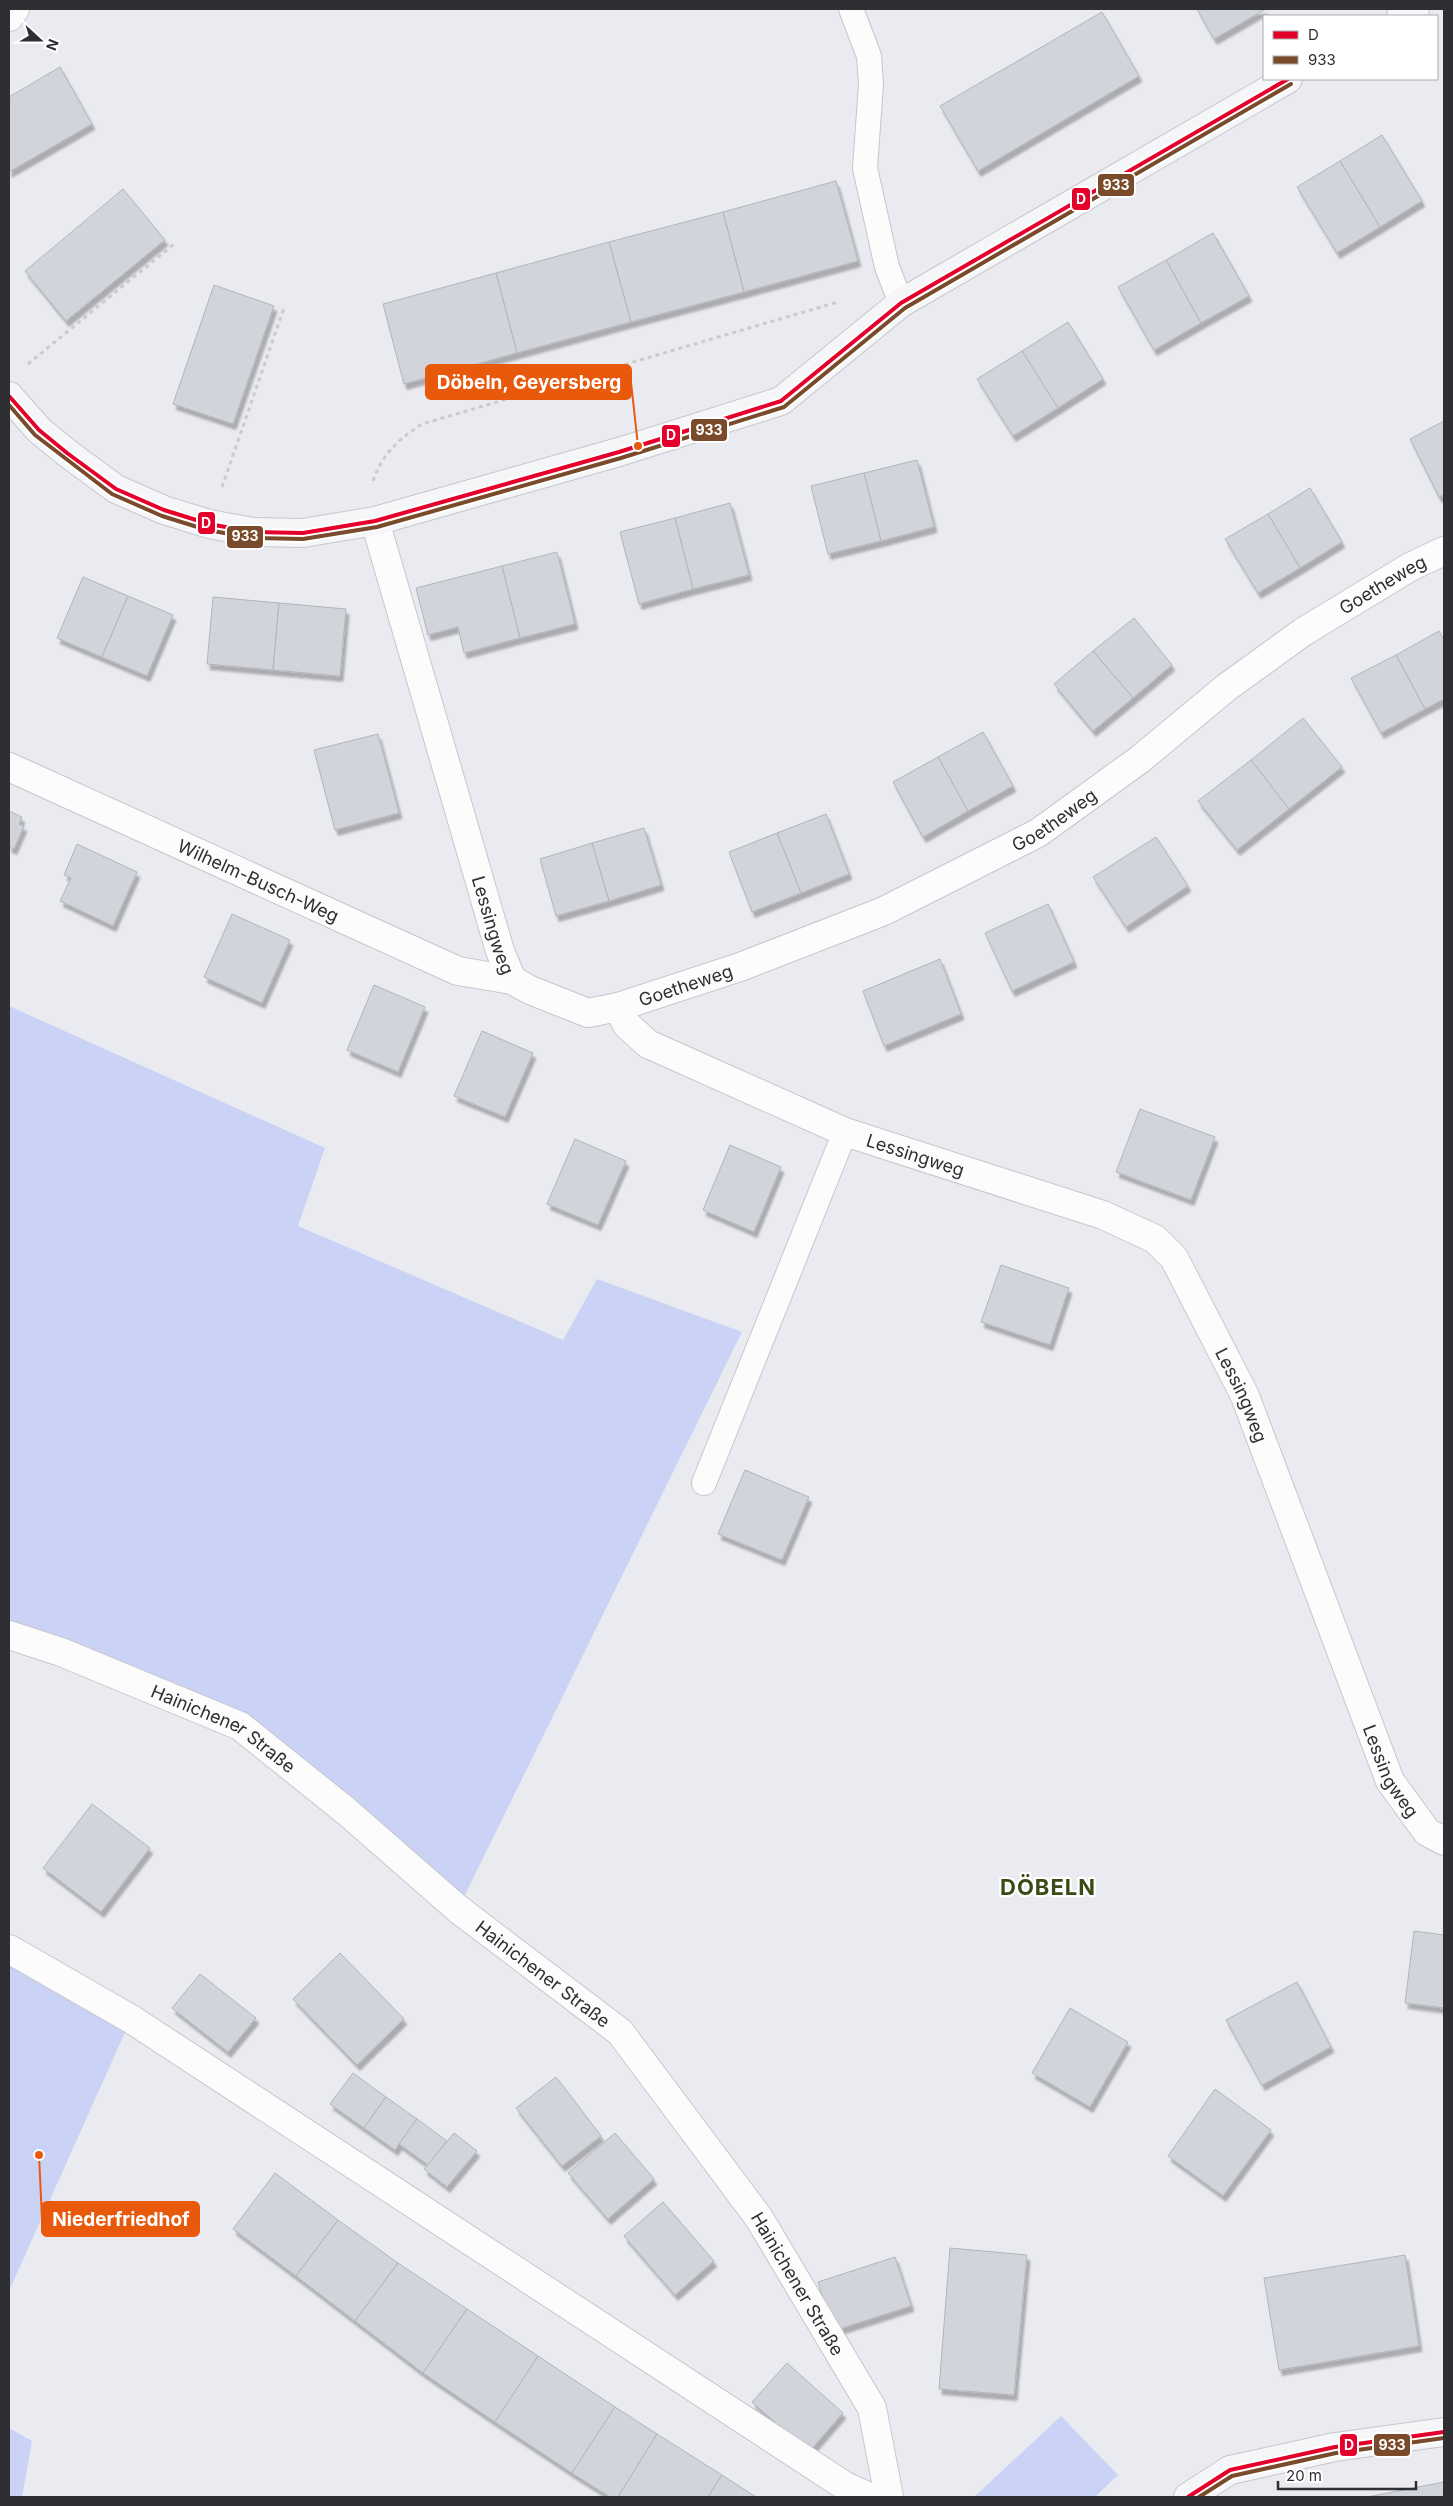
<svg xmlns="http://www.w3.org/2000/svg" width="1453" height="2506" viewBox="0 0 1453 2506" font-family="Inter,sans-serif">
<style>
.green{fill:#cad2f6}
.building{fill:#d2d4dc;stroke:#b3b4b8;filter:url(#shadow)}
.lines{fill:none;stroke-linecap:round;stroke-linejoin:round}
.service-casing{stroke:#c6c7cb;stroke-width:26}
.minor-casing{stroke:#c6c7cb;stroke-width:30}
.secondary-casing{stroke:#c6c7cb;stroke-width:30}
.path{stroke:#cbcbcc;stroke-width:3;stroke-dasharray:4 4;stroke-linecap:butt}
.service{stroke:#fcfcfd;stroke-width:24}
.minor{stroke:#fcfcfd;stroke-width:28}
.secondary{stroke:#f5f6f8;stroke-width:28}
.bus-1-casing{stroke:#fff;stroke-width:8}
.bus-2-casing{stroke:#fff;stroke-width:8}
.bus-1{stroke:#e4002b;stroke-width:4}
.bus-2{stroke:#7a4b2a;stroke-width:4}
.labels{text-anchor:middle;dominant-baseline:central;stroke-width:4.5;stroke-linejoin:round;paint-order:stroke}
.street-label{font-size:18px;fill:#2f2f33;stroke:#fff}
.district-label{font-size:22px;font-weight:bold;letter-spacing:1px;fill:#3a4a14;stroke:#fff}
.leader{fill:none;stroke:#e8590c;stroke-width:2}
.callout-dot{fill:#e8590c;stroke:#fff;stroke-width:2}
.callout{fill:#e8590c;stroke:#e8590c;stroke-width:2}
.callout-label{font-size:19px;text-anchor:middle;font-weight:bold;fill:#fff}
.line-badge{stroke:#fff;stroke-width:2}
.badge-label{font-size:14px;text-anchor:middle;font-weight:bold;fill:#fff}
</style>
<defs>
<filter id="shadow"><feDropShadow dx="3" dy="5.5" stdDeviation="1" flood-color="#0004"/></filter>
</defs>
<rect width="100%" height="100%" fill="#eaebf0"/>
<g class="green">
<path d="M9 1006 325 1148 298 1226 563 1340 597 1279 742 1332 458 1909 240 1726 9 1635Z"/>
<path d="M9 1949 131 2019 9 2291Z"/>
<path d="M1061 2416 1118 2475 1095 2497H974Z"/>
<path d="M9 2428 32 2441 22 2497H9Z"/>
</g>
<g class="building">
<path d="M1197 9H1266L1214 39Z"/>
<path d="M1102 12 1139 76 978 171 940 106Z"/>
<path d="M60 67 92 124 9 172V97Z"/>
<path d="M1382 135 1422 201 1380 227 1340 161Z"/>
<path d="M1340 161 1380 227 1337 253 1297 187Z"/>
<path d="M836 181 858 261 744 292 723 212Z"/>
<path d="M123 189 165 240 66 321 25 271Z"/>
<path d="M723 212 744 292 631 322 609 242Z"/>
<path d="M1213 233 1249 296 1201 323 1166 260Z"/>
<path d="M609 242 631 322 517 353 496 273Z"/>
<path d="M1166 260 1201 323 1154 350 1118 287Z"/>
<path d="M496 273 517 353 404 384 383 304Z"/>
<path d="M214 285 274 306 233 424 173 404Z"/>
<path d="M1068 322 1103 379 1058 408 1022 351Z"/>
<path d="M1022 351 1058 408 1013 436 977 379Z"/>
<path d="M1444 421V495L1439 497 1410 439Z"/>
<path d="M917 460 934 527 881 541 864 473Z"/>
<path d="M864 473 881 541 828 554 811 486Z"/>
<path d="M1310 488 1342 542 1300 568 1268 514Z"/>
<path d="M730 503 749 575 693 589 675 518Z"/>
<path d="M1268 514 1300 568 1258 593 1225 539Z"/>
<path d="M675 518 693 589 639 604 620 532Z"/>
<path d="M557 552 575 624 520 638 502 566Z"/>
<path d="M502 566 520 638 464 653 458 627 428 635 416 588Z"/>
<path d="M83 577 128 596 102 657 57 638Z"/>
<path d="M128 596 173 615 147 676 102 657Z"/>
<path d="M213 597 279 603 273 670 207 664Z"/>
<path d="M279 603 346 609 340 676 273 670Z"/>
<path d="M1134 618 1172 665 1133 698 1093 651Z"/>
<path d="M1439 631 1444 640V699L1425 709 1396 655Z"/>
<path d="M1093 651 1133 698 1093 731 1054 684Z"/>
<path d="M1396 655 1425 709 1381 733 1351 678Z"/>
<path d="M1303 718 1342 767 1289 809 1251 760Z"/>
<path d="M983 732 1013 786 968 811 938 757Z"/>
<path d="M378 734 399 813 335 830 314 750Z"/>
<path d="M938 757 968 811 923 837 893 782Z"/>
<path d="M1251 760 1289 809 1237 850 1198 801Z"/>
<path d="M9 811 22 817 19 824 24 826 14 849 9 847Z"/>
<path d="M826 814 849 874 801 893 777 833Z"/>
<path d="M644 828 661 885 609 901 592 843Z"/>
<path d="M777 833 801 893 752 912 729 852Z"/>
<path d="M1156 837 1188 886 1126 927 1093 877Z"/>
<path d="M592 843 609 901 556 916 540 859Z"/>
<path d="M77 844 137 872 113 926 60 901 71 878 64 875Z"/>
<path d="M1048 904 1074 962 1012 991 985 933Z"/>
<path d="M232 914 290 940 262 1003 204 977Z"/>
<path d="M940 959 961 1014 884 1046 863 991Z"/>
<path d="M374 985 425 1007 398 1072 347 1050Z"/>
<path d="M482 1031 533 1053 505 1117 454 1096Z"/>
<path d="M1140 1109 1215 1137 1191 1200 1116 1172Z"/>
<path d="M575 1139 626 1161 598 1225 547 1204Z"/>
<path d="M730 1145 781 1167 754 1232 703 1210Z"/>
<path d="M1001 1265 1069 1288 1050 1345 981 1322Z"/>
<path d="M745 1470 809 1497 782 1560 718 1534Z"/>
<path d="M92 1804 150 1848 101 1912 43 1868Z"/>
<path d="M1414 1931 1444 1935V2008L1405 2003Z"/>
<path d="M340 1953 404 2019 357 2065 293 1999Z"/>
<path d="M200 1974 256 2018 228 2052 172 2008Z"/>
<path d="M1297 1982 1331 2047 1262 2085 1226 2020Z"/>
<path d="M1070 2008 1128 2042 1090 2107 1032 2073Z"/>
<path d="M353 2073 386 2097 364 2128 330 2104Z"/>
<path d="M556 2077 601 2136 562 2166 516 2108Z"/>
<path d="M1215 2089 1271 2130 1223 2196 1168 2156Z"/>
<path d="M386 2097 417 2119 395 2150 364 2128Z"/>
<path d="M417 2119 447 2141 428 2165 399 2144Z"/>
<path d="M454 2133 477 2151 447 2187 424 2169Z"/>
<path d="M615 2133 654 2179 608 2219 568 2173Z"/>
<path d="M275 2173 338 2220 296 2276 233 2229Z"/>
<path d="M663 2202 714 2261 675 2295 624 2236Z"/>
<path d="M338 2220 398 2263 355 2321 296 2276Z"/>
<path d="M950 2248 1027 2255 1014 2395 939 2389Z"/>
<path d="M1405 2255 1419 2346 1279 2370 1264 2278Z"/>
<path d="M895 2257 911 2306 833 2331 818 2282Z"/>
<path d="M398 2263 467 2309 423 2373 355 2321Z"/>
<path d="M467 2309 538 2356 495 2422 423 2373Z"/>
<path d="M538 2356 615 2407 572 2473 495 2422Z"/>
<path d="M787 2363 843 2413 809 2452 752 2402Z"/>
<path d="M615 2407 657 2434 618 2497H610L572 2473Z"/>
<path d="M657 2434 722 2475 708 2497H618Z"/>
<path d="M722 2475 756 2497H708Z"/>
<path d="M1444 2482V2497H1367Z"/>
</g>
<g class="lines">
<g class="service-casing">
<g id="service">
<path d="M851 9 869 56 871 84 865 168 887 267 901 303"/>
<path d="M704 1483 845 1132"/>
</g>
</g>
<g class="minor-casing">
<g id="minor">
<path d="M9 17 15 9"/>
<path id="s1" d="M375 521 500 951 512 980 530 990 588 1013 618 1007 627 1025 648 1044 845 1132 1103 1215 1155 1239 1174 1258 1245 1396 1390 1781 1427 1832 1444 1841"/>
<path id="s2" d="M9 767 458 971 512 980"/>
<path id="s3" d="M618 1007 740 967 884 911 1038 833 1139 760 1227 687 1303 632 1410 567 1444 551"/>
<path id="s4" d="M9 1635 61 1652 240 1726 346 1811 458 1909 620 2032 759 2218 872 2408 889 2497"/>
<path d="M9 1949 131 2019 845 2486 869 2497"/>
</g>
</g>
<g class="secondary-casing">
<g id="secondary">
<path d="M1401 16 1415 9"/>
<path d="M9 396 39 430 67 453 116 489 164 510 209 524 253 532 303 533 375 521 619 452 781 401 901 303 1288 79"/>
<path d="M1188 2497 1230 2470 1335 2447 1444 2432"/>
</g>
</g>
<g class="path">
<path d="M28 364 174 244"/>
<path d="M373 481C382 454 399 439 422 424L838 302"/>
<path d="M222 487 284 308"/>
</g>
<use href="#service" class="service"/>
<use href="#minor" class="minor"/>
<use href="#secondary" class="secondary"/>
<g class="bus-1-casing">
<g id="bus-1">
<path d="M9 396 39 430 67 453 116 489 164 510 209 524 253 532 303 533 375 521 619 452 781 401 901 303 1288 79"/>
<path d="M1188 2497 1230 2470 1335 2447 1444 2432"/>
</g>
</g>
<g class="bus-2-casing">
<g id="bus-2">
<path d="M9 405 35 435 112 494 162 516 207 530 253 538 303 539 377 527 621 458 784 407 905 308 1291 84"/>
<path d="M1199 2497 1232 2476 1336 2453 1444 2438"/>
</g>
</g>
<use href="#bus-1" class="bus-1"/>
<use href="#bus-2" class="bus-2"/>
</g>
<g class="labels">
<g class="street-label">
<text stroke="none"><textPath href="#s3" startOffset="881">Goetheweg</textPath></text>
<text stroke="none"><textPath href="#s3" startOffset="476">Goetheweg</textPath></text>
<text stroke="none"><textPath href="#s2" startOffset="274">Wilhelm-Busch-Weg</textPath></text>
<text stroke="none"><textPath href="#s1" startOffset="421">Lessingweg</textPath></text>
<text stroke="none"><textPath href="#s3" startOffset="71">Goetheweg</textPath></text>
<text stroke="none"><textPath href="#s1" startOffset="931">Lessingweg</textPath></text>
<text stroke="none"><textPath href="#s1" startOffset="1365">Lessingweg</textPath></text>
<text stroke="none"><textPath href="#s4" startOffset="235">Hainichener Straße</textPath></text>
<text stroke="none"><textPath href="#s1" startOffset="1770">Lessingweg</textPath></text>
<text stroke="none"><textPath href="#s4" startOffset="640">Hainichener Straße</textPath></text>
<text stroke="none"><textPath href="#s4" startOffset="1045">Hainichener Straße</textPath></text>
</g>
<g class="district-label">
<text x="1048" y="1887">DÖBELN</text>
</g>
</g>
<path class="leader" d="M638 446L631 382M39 2155L42 2219"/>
<g class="callout-dot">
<circle cx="638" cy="446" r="5"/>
<circle cx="39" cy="2155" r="5"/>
</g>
<g class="callout">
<rect x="426" y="365" width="205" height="34" rx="5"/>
<rect x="42" y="2202" width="157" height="34" rx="5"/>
</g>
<g class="callout-label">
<text x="529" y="389">Döbeln, Geyersberg</text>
<text x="121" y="2226">Niederfriedhof</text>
</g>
<g class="line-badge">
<rect x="1097" y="173" width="38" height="24" rx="5" fill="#7a4b2a"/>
<rect x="1071" y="187" width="20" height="24" rx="5" fill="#e4002b"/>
<rect x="690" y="418" width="38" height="24" rx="5" fill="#7a4b2a"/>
<rect x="661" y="424" width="20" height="24" rx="5" fill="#e4002b"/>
<rect x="197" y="511" width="19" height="24" rx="5" fill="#e4002b"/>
<rect x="226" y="525" width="38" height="24" rx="5" fill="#7a4b2a"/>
<rect x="1339" y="2433" width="19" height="24" rx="5" fill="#e4002b"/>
<rect x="1373" y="2433" width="38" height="24" rx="5" fill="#7a4b2a"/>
</g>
<g class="badge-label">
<text x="1116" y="190">933</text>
<text x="1081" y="204">D</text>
<text x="709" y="435">933</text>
<text x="671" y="440">D</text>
<text x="206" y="528">D</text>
<text x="245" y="541">933</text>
<text x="1349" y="2450">D</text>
<text x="1392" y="2450">933</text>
</g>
<rect width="1453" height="2506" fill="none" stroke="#2f2f33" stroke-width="20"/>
<rect x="1263" y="15" width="175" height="65" fill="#ffffff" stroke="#acacad"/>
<rect x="1273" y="31" width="25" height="8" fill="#e4002b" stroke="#acacad"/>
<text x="1308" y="40" font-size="15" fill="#2f2f33">D</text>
<rect x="1273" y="56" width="25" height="8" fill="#7a4b2a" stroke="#acacad"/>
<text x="1308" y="65" font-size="15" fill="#2f2f33">933</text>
<g transform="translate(40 40) rotate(111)" stroke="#ffffff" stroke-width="4" paint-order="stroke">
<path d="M0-4L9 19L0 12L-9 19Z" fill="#2f2f33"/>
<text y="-8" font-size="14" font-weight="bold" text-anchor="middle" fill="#2f2f33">N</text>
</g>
<path d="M1278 2481v8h138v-8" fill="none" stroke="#2f2f33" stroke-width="2.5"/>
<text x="1286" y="2481" font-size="15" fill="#2f2f33" stroke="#ffffff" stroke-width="4" paint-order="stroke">20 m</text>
</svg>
